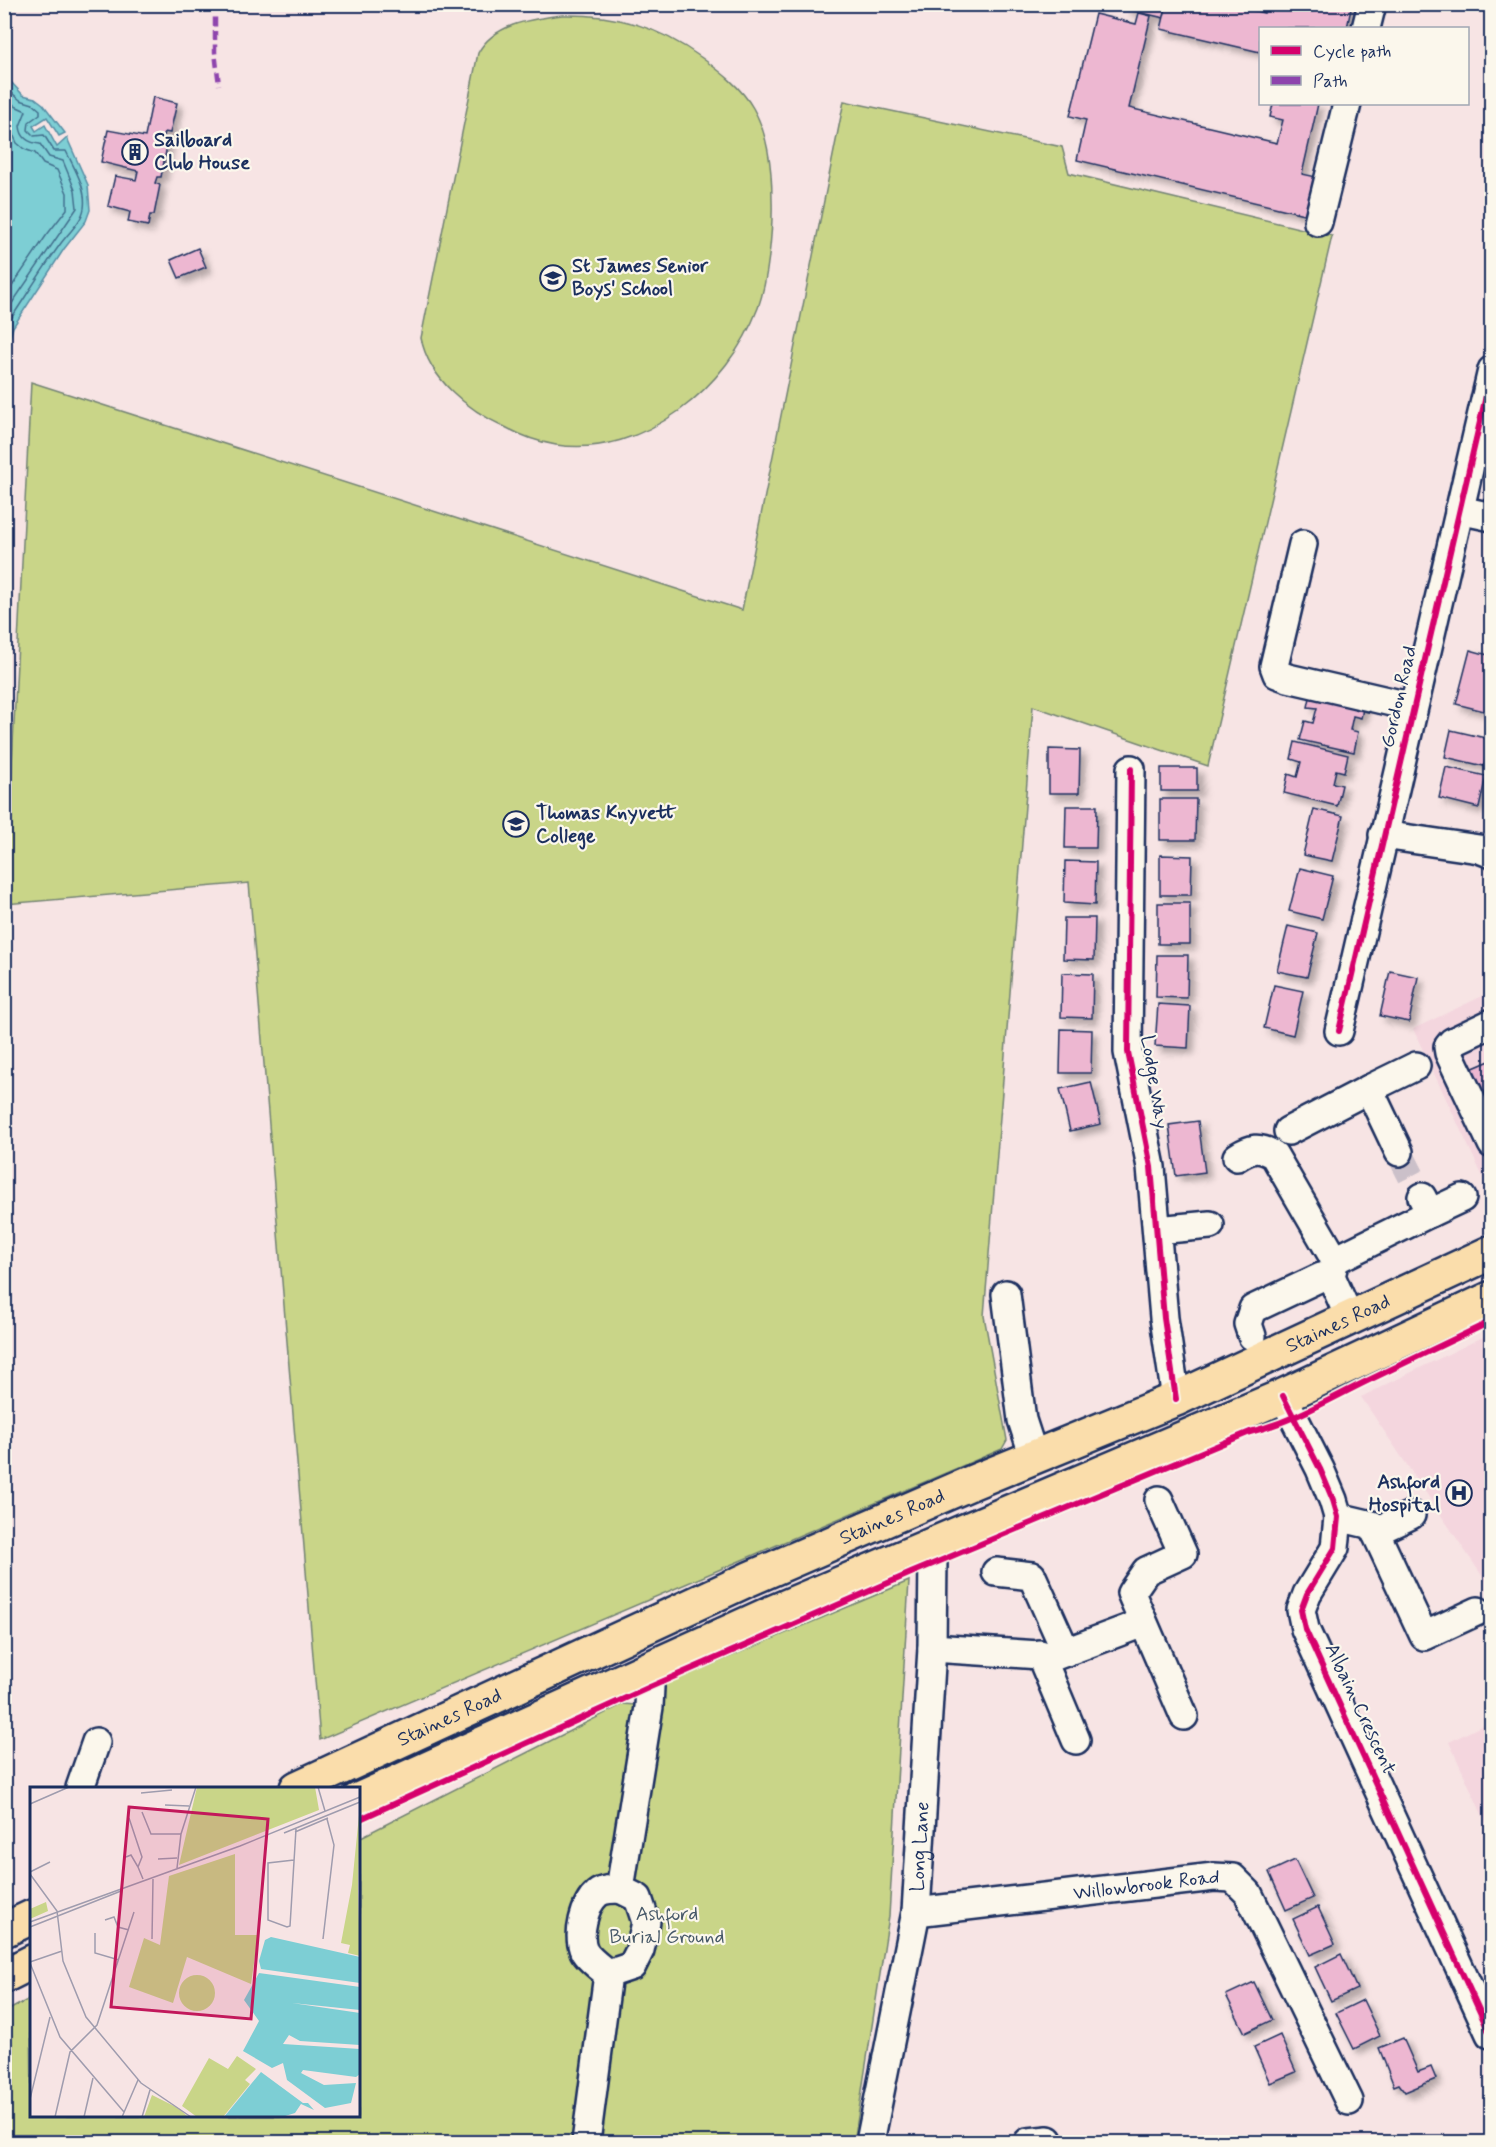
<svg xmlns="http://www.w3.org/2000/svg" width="1496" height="2147" viewBox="0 0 1496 2147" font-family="Mynerve,sans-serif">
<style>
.built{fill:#f4d6de}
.green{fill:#c9d588;stroke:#728273;stroke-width:1.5}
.water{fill:#7dced4;stroke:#568ea5;stroke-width:1.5}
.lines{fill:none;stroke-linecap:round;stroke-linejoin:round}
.shore{stroke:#426f8d;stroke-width:1.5}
.building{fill:#edb7d1;stroke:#1b2f5e;stroke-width:1.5;filter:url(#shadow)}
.minor-tunnel{stroke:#cbc0c9;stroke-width:27;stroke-dasharray:27 14;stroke-linecap:butt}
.minor-casing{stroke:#1b2f5e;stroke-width:32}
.highway-casing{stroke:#1b2f5e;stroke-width:38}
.minor{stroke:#fbf7ec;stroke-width:27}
.highway{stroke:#faddab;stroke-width:33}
.quiet{stroke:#8e44ad;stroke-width:4.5;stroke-dasharray:9 4.5;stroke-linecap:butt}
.cycleway-casing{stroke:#fbf7ec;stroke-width:10}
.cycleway{stroke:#d6006c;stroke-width:6}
.labels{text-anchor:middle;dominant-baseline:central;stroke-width:4.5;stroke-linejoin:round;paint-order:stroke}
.poi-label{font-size:20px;font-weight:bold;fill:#1b2f5e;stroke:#fbf7ec;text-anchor:start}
.street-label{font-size:20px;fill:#1b2f5e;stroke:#fbf7ec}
.park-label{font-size:20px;fill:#465868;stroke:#fbf7ec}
.inset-road{fill:none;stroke:#9f9cae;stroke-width:1.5}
.view{fill:#c2185b;fill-opacity:0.15;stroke:#c2185b;stroke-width:3}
.inset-edge{fill:none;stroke:#1b2f5e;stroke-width:3}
</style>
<defs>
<filter id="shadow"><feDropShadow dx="5.5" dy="5.5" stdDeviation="3" flood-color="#0004"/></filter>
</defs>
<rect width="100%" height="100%" fill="#f7e4e4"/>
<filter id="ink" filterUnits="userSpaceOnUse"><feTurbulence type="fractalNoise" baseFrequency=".0167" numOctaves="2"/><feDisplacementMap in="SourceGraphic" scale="12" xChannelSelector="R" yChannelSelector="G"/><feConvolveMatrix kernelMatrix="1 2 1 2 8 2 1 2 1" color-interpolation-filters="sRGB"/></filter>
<g filter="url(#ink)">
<g class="built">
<path d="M1491 992V1194L1413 1029Z"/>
<path d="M1491 1333V1589L1361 1397Z"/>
<path d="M1491 1721V1834L1449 1742Z"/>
</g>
<g class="green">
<path d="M562 15C616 14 658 26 702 58 721 72 741 87 753 108 768 134 772 171 772 200 773 230 768 280 758 308 728 387 644 458 556 445 538 442 520 435 505 427 468 410 429 379 421 338L478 53C494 23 533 19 562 15Z"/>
<path d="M844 101 1062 147 1069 173 1332 236 1208 766 1033 706 984 1316 1007 1440 1002 1449 320 1740 249 883 5 904 31 382 742 610Z"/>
<path d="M909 1581 889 1916 854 2142H5V2012L31 1998 32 2116H358L359 1838 623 1704 658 1707 661 1686Z"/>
</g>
<path class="water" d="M5 79 12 83 23 95 35 98 43 104 65 133 59 136 47 117 33 126 36 131 45 125 57 147 67 138 88 185 90 210 86 221 64 249 13 327 5 356Z"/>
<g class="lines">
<g class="shore">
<path d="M4 86 20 100 33 104 40 110V114L29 122 28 130 34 136 44 135 54 151H66C74 168 87 188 84 208 82 222 67 234 59 246 41 271 25 298 8 323L4 333"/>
<path d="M4 95 15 106 26 111 20 126C21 138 29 143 40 144L49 157 63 161 75 190 77 208 4 315"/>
<path d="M4 108 12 116 11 130 17 143 24 149 35 153 43 164 57 170 67 193V209L46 236 4 298"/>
</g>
</g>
<g class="building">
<path d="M1127 4H1167L1164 18 1126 9Z"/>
<path d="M1167 4H1228L1264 13 1266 4H1352L1347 28H1260V52L1161 29Z"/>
<path d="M1139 13 1151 16 1129 108 1277 143 1283 120 1270 117 1273 104H1318L1302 174 1321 178 1312 216 1077 160 1086 120 1070 116 1095 14 1136 24Z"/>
<path d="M153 97 177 103 170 133 165 132 163 139 168 141 161 177H157L155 183 160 185 154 215H150L148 226 128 222 130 212 108 206 115 176 136 180 138 171 101 162 108 130 145 137Z"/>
<path d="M198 248 206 267 179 278 171 260Z"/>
<path d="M1470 650 1492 656V713L1456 704Z"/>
<path d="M1312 688 1365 700 1361 718 1353 716 1350 730 1358 732 1354 752 1300 740 1305 721 1313 723 1317 708 1308 707Z"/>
<path d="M1451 730 1490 739 1484 766 1445 757Z"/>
<path d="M1295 742 1348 755 1344 772 1336 770 1333 783 1342 785 1337 806 1284 793 1288 774 1297 777 1301 762 1291 759Z"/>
<path d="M1049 749 1080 750 1079 793H1049Z"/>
<path d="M1446 767 1486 776 1479 808 1439 798Z"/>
<rect x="1161" y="768" width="36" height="23"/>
<path d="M1160 799H1196L1195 840H1160Z"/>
<path d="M1066 806H1097L1096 848H1065Z"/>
<path d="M1314 809 1343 816 1332 861 1303 855Z"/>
<path d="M1160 855 1192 856 1191 895H1160Z"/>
<path d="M1065 861 1096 862 1095 905 1064 903Z"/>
<path d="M1300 868 1333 876 1322 919 1289 911Z"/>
<rect x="1158" y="903" width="32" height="41"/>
<path d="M1064 918H1095L1094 960 1063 959Z"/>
<path d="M1288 926 1318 933 1307 977 1277 971Z"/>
<path d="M1157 955H1188L1187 998 1156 997Z"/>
<path d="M1390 971 1418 977 1409 1022 1380 1016Z"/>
<path d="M1062 973 1093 974 1092 1018 1061 1017Z"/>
<path d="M1274 985 1303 991 1293 1035 1264 1028Z"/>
<path d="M1158 1004 1190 1006 1188 1048 1155 1046Z"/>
<path d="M1061 1029 1092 1030 1091 1073H1060Z"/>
<path d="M1492 1060V1113L1471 1069Z"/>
<path d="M1091 1082 1101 1124 1070 1131 1060 1089Z"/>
<path d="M1198 1121 1205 1172 1176 1176 1169 1125Z"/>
<path d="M1295 1860 1313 1898 1286 1910 1269 1872Z"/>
<path d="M1318 1907 1335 1944 1310 1955 1293 1919Z"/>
<path d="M1341 1954 1357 1989 1331 2001 1315 1967Z"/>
<path d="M1254 1982 1272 2020 1245 2033 1226 1995Z"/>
<path d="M1363 2000 1380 2036 1354 2049 1336 2013Z"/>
<path d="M1280 2035 1296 2072 1270 2083 1254 2047Z"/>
<path d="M1403 2038 1418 2072 1431 2067 1436 2079 1405 2092 1399 2084 1394 2086 1379 2048Z"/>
</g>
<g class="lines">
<path class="minor-tunnel" d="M1399 1152 1422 1197"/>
<g class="minor-casing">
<g id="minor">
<path d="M1366 28 1372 4"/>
<path d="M1318 222 1347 104"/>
<path d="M1459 510 1492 517"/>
<path d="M1303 544 1274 666 1277 674 1288 678 1413 707"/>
<path d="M1131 769 1128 1052 1151 1167 1164 1318 1176 1399"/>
<path d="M1383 835 1479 849 1492 854"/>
<path d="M1492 1023 1452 1042 1448 1047 1449 1053 1492 1144"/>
<path d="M1339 1031 1492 370"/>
<path d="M1369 1089 1416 1066"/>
<path d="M1288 1131 1369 1089 1399 1152"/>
<path d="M1237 1157C1251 1148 1259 1146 1274 1155L1335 1260"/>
<path d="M1430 1213 1462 1198"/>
<path d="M1157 1230 1210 1225"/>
<path d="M1006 1294 1022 1420 1034 1457"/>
<path d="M1350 1319 1331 1276 1335 1260 1430 1213 1422 1197"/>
<path d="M1252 1336 1248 1324 1253 1309 1321 1277 1331 1276"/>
<path d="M1283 1396 1320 1469 1333 1500 1338 1517 1335 1548 1307 1594 1301 1610 1305 1629 1490 2034"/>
<path d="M1159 1500 1183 1554 1146 1571 1131 1593 1184 1716"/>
<path d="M1338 1517 1372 1525 1424 1636 1478 1611"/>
<path d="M1375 1532 1411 1515"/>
<path d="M996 1572 1032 1576 1066 1652"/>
<path d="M932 1648 1055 1656 1143 1623"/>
<path d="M1040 1654 1076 1740"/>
<path d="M80 1788 96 1742"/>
<path id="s1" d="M916 1912 1214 1877 1233 1878 1248 1893 1349 2101"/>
<path d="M608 1974 632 1966 640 1950 646 1922 638 1898 620 1889"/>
<path d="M586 2142 608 1974C601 1968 588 1959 584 1951 577 1935 584 1905 597 1894 603 1889 612 1889 620 1889L649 1707 650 1687 643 1671"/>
<path id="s2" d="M870 2142 916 1912 932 1648 933 1557 930 1546"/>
<path d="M1028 2142 1048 2140"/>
</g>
</g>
<g class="highway-casing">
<g id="highway">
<path id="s3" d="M297 1788 749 1579 973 1482 1176 1399 1492 1252"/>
<path d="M358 1800 771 1613 1283 1396 1492 1298"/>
<path d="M4 1930 32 1917"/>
<path d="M4 1976 32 1962"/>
</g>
</g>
<use href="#minor" class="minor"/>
<use href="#highway" class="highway"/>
<path class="quiet" d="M215 4V52L219 85"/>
<g class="cycleway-casing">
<g id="cycleway">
<path d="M1131 769 1128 1052 1151 1167 1164 1318 1176 1399"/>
<path d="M1339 1031 1492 370"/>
<path d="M1283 1396 1320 1469 1333 1500 1338 1517 1335 1548 1307 1594 1301 1610 1305 1629 1490 2034"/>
<path d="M358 1820 650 1687 911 1573 1250 1432C1292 1422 1328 1400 1367 1381 1408 1361 1450 1341 1492 1321"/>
</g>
</g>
<use href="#cycleway" class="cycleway"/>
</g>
</g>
<defs>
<g id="building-ring" transform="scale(1.35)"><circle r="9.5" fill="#fbf7ec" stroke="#1b2f5e" stroke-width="1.5"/><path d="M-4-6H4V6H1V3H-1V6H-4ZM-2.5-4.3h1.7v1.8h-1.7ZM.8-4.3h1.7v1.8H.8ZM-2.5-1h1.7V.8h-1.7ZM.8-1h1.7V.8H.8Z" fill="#1b2f5e"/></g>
<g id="school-ring" transform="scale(1.35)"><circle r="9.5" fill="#fbf7ec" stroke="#1b2f5e" stroke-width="1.5"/><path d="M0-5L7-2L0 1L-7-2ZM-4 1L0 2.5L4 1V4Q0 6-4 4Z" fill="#1b2f5e"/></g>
<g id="hospital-ring" transform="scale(1.35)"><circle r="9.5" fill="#fbf7ec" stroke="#1b2f5e" stroke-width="1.5"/><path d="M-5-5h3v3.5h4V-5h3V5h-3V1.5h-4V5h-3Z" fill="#1b2f5e"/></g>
</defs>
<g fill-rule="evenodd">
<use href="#building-ring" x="135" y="152"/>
<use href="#school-ring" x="553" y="278"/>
<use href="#school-ring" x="516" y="824"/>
<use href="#hospital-ring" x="1459" y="1493"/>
</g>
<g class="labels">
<g class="poi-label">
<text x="154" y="140">Sailboard<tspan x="154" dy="23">Club House</tspan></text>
<text x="572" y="266">St James Senior<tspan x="572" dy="23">Boys' School</tspan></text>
<text x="536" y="813">Thomas Knyvett<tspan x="536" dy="23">College</tspan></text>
<text x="1440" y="1482" text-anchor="end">Ashford<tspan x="1440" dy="23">Hospital</tspan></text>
</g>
<g class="street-label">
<text transform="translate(1399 697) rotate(-77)">Gordon Road</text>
<text transform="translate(1154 1082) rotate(81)">Lodge Way</text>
<text stroke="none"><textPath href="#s3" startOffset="1140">Staines Road</textPath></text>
<text stroke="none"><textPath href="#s3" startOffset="654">Staines Road</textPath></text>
<text transform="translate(1360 1709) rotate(65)">Albain Crescent</text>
<text stroke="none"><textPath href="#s3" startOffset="168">Staines Road</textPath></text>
<text stroke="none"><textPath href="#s2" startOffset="300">Long Lane</textPath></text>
<text stroke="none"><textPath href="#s1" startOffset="232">Willowbrook Road</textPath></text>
</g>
<g class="park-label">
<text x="667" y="1914">Ashford<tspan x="667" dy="23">Burial Ground</tspan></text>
</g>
</g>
<g transform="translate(30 1787)">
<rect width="330" height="330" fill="#f7e4e4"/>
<path d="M167 0H285L289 23 149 78ZM330 18 328 104 330 169 318 166 320 158 311 156 322 98ZM205 67V148H228L221 197 157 170 143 216 99 200 114 151 130 158 139 89ZM16 115 18 124 0 132V122ZM149 206a18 18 0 1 1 36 0a18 18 0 1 1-36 0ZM207 269 226 282 215 293 220 297 193 330H167L152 319 179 271 198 282ZM122 308 150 322 158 330H114Z" fill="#c9d588"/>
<path d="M241 150 330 170V196L231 182 229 174 235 153ZM229 186 330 200V223L262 216 330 226V258L270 254 259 248 253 257 330 262V287L326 290 273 283 271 286 294 298 326 296 321 316 295 321 257 293 253 276 242 281 213 264 229 234 214 213ZM231 285 273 316H278L284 323 271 317 265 326 252 330H194Z" fill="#7dced4"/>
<path class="inset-road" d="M288 0 295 24M111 6 142 3M0 17 39 0M135 18 159 19M112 25 121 47H151M99 31 112 70 108 80 113 92M265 45 298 31M254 46 330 15M96 70 101 68 108 80M128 72 147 71M264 73 238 76V133L257 140 260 139 266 42M147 81 151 47 166 0M0 85 20 75M0 87 27 124 33 174 56 230 111 296 161 330M75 133 84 130 88 140 99 143M0 135 210 59 330 10M0 140 91 104M65 146V166L89 173M122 152 123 92M293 152 304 58 297 32M0 175 32 164M0 176 30 250 94 325M0 312 20 230M25 330 40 265 67 238 104 125M54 330 63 291M92 330 108 293M112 330 120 303"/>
<path class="view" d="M99 20 238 32 221 232 81 220Z"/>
<rect width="330" height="330" class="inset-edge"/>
</g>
<rect width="1496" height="2147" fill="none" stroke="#fbf7ec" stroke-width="24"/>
<rect x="12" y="12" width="1472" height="2123" fill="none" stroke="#1b2f5e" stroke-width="2" filter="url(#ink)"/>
<rect x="1259" y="27" width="210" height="78" fill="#fbf7ec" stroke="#a1a7b3" stroke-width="1.5"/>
<rect x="1271" y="46" width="30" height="9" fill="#d6006c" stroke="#a1a7b3" stroke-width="1.5"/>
<text x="1313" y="57" font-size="18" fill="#1b2f5e">Cycle path</text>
<rect x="1271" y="76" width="30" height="9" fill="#8e44ad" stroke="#a1a7b3" stroke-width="1.5"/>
<text x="1313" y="87" font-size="18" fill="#1b2f5e">Path</text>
</svg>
